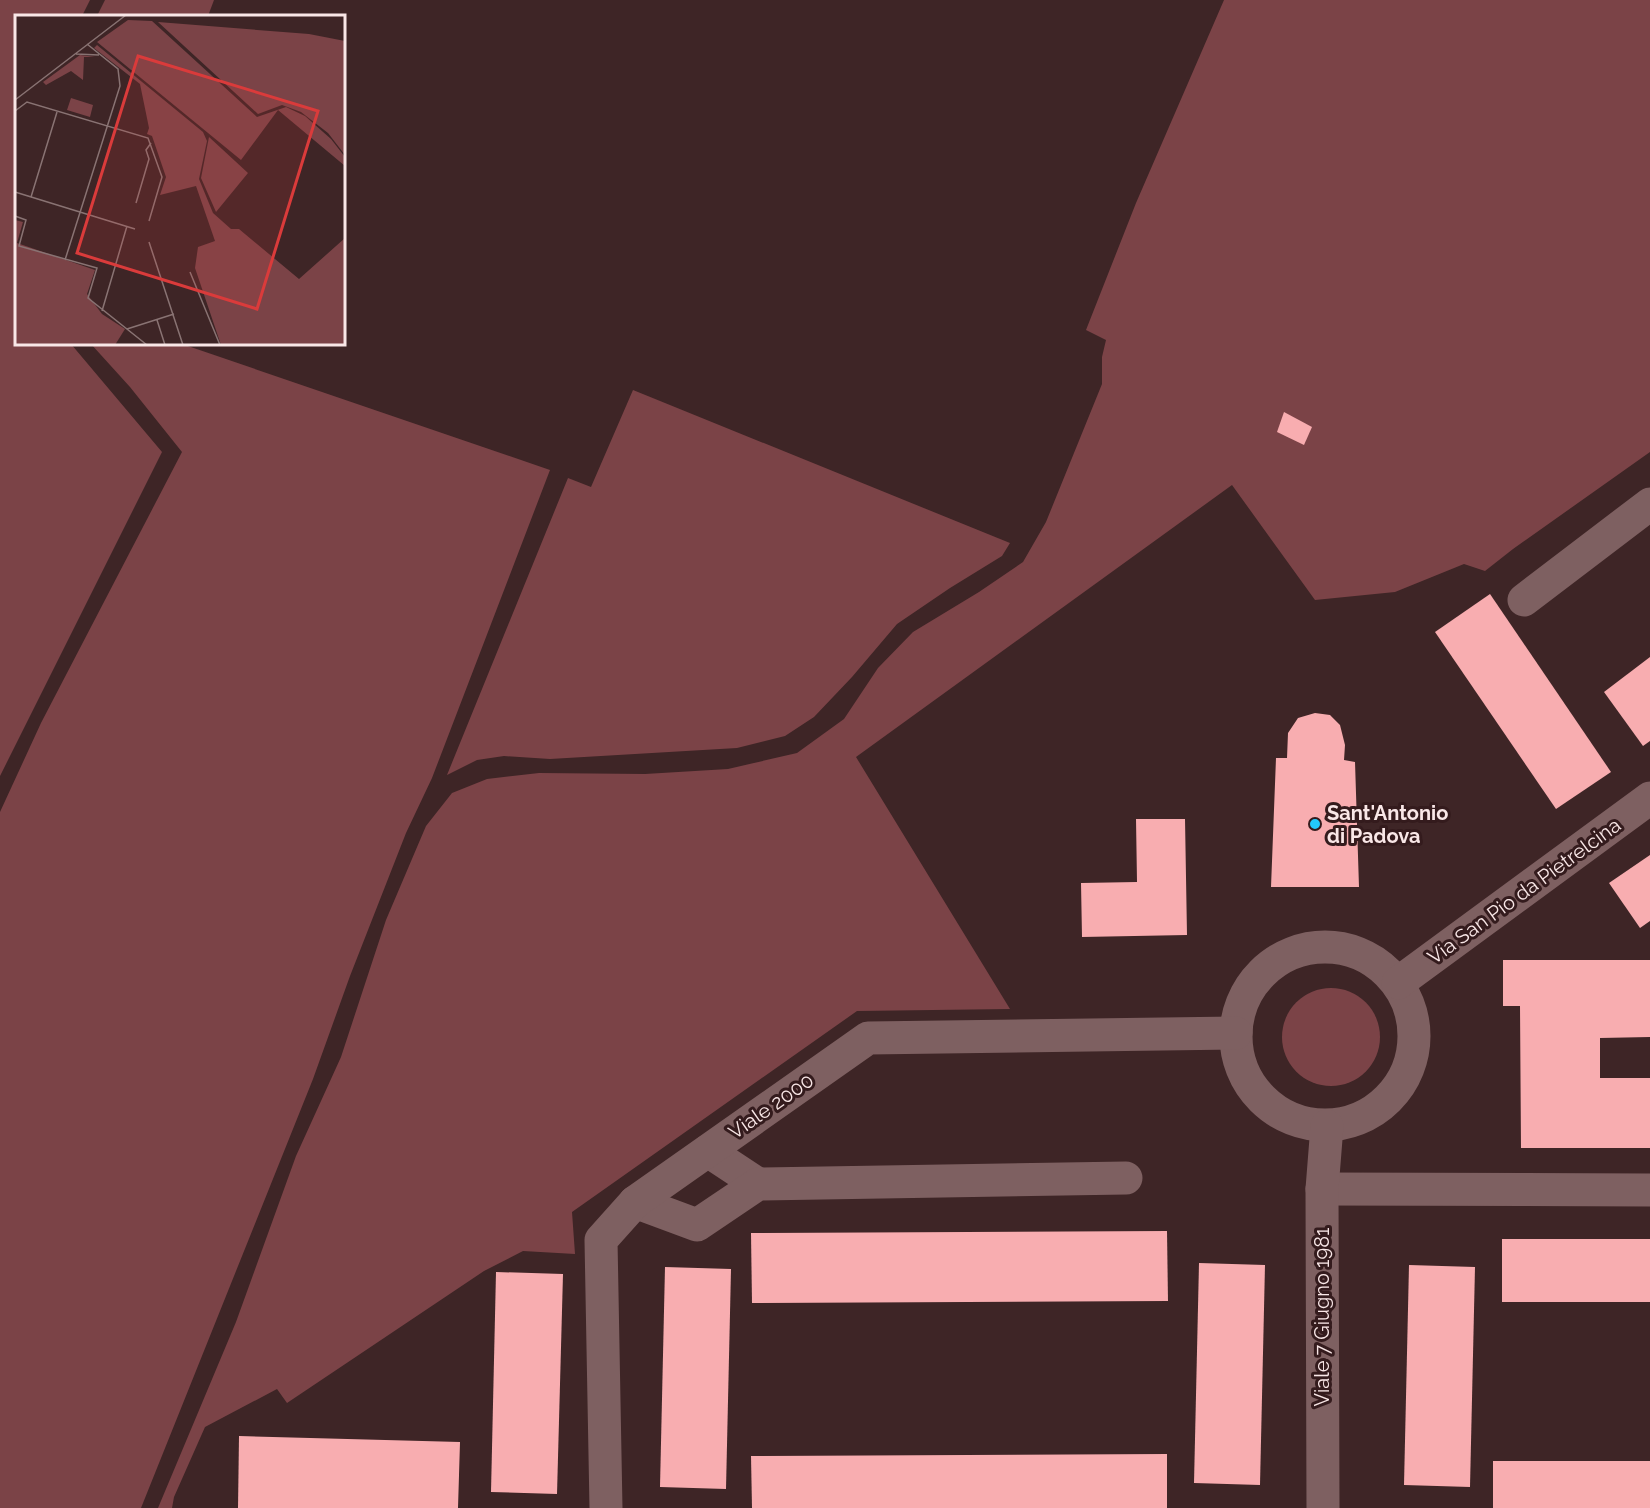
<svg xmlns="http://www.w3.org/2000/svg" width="1650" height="1508" viewBox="0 0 1650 1508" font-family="Raleway,sans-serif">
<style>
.green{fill:#7b4347}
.building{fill:#f8adb0}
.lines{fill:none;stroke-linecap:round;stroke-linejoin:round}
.minor{stroke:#7e6061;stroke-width:33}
.poi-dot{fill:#22c9fd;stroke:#341b1d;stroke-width:2}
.labels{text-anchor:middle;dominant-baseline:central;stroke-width:6;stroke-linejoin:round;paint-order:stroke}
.poi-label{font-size:20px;font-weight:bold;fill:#f9e7e7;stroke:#341b1d;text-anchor:start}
.street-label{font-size:20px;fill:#f9e7e7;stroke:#341b1d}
.inset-road{fill:none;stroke:#897373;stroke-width:1.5}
.view{fill:#da3b3b;fill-opacity:0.15;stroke:#da3b3b;stroke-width:3}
.inset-edge{fill:none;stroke:#f9e7e7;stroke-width:3}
</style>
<rect width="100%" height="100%" fill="#3e2526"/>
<g class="green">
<path d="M0 0H90L82 16H16V344H71L162 452 0 776Z"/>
<path d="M105 0H214L208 16H97Z"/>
<path d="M1224 0H1650V452L1513 549 1485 571 1464 564 1395 592 1315 600 1232 485 856 757 1010 1009 857 1011 572 1212 575 1254 523 1251 484 1271 287 1403 277 1389 205 1427 174 1497 172 1508H158L236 1322 296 1156 341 1057 386 920 426 826 452 793 487 779 539 773 645 774 728 769 797 753 844 719 878 668 913 632 979 592 1023 562 1046 522 1102 384V357L1106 340 1086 330 1136 203Z"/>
<path d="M91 344H182L550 470 432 778 406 833 350 976 313 1079 141 1508H0V812L41 723 182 452 130 387Z"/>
<path d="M633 390 1010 543 1002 556 950 588 897 624 852 677 814 717 785 736 737 748 550 759 504 756 477 760 447 775 568 478 591 487Z"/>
<circle cx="1331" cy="1037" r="49"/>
</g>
<g class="building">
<path d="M1284 412 1312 427 1304 445 1277 432Z"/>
<path d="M1490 594 1611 772 1556 809 1435 632Z"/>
<path d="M1650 657V741L1643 746 1604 692Z"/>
<path d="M1315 713 1330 715 1340 725 1345 745 1344 760 1355 762 1359 887H1271L1276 758H1287L1288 733 1298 718Z"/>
<path d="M1136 819H1185L1187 935 1082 937 1081 883 1137 882Z"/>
<path d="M1650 855V921L1640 928 1609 883Z"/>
<path d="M1503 960H1650V1037L1600 1038V1078H1650V1148H1521L1520 1006H1503Z"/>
<path d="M1167 1231 1168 1301 752 1303 751 1233Z"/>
<rect x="1502" y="1239" width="148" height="63"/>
<path d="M1199 1263 1265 1265 1260 1485 1194 1483Z"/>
<path d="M1409 1265 1475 1267 1470 1487 1404 1485Z"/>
<path d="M665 1267 731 1269 726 1489 660 1487Z"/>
<path d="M496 1272 563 1274 557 1494 491 1492Z"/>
<path d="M239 1436 460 1442 458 1508H238Z"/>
<path d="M1167 1454V1508H752L751 1456Z"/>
<rect x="1493" y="1461" width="157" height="47"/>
</g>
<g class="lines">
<g class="minor">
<path d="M1524 600 1650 504"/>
<circle cx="1325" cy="1036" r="89"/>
<path d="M1398 983 1650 798"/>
<path d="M708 1151 758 1184"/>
<path d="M1322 1189 1650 1190"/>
<path d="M635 1202 697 1225 758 1184 1126 1178"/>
<path d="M606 1508 601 1240 635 1202 868 1038 1236 1033"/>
<path d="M1323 1508 1322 1189 1327 1126"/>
</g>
</g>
<circle class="poi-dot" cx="1315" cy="824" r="6"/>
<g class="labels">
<g class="poi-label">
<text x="1327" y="813">Sant'Antonio<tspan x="1327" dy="23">di Padova</tspan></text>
</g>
<g class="street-label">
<text transform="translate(1524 891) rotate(-36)">Via San Pio da Pietrelcina</text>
<text transform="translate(771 1106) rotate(-35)">Viale 2000</text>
<text transform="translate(1322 1317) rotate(-90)">Viale 7 Giugno 1981</text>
</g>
</g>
<g transform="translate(15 15)">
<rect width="330" height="330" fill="#3e2526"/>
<path d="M113 5 137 6 242 102 271 92 290 101 316 124 330 142V151L263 95 226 145 82 27ZM143 7 294 19 330 26V140L313 118 286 97 267 90 243 99ZM82 30 188 117 192 126 184 164 198 198 216 214H224L284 264 330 223V330H206L180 253 183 232 200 226 181 171 145 180 151 162 137 121 132 119 134 113 125 69 79 33ZM65 40 80 42H69L68 65 56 56 31 70 28 67ZM56 83 78 90 75 102 52 95ZM194 122 233 158 201 197 186 163ZM0 205 8 207 2 228 80 255 72 279 87 299 110 314 100 330H0Z" fill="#7b4347"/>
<path class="inset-road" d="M61 39 84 40M0 85 111 0M0 96 12 87 133 123 147 162 134 206M0 177 120 214M16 182 42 97M121 188 134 144 131 135 136 128M0 201 11 205 4 231 82 253 73 283 132 330M134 227 168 330M50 245 105 71 103 54 72 29M175 257 205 330M87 296 112 211M142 305 150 330M112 314 159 299"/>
<path class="view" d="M123 41 303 96 242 294 62 238Z"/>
<rect width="330" height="330" class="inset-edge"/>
</g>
</svg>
